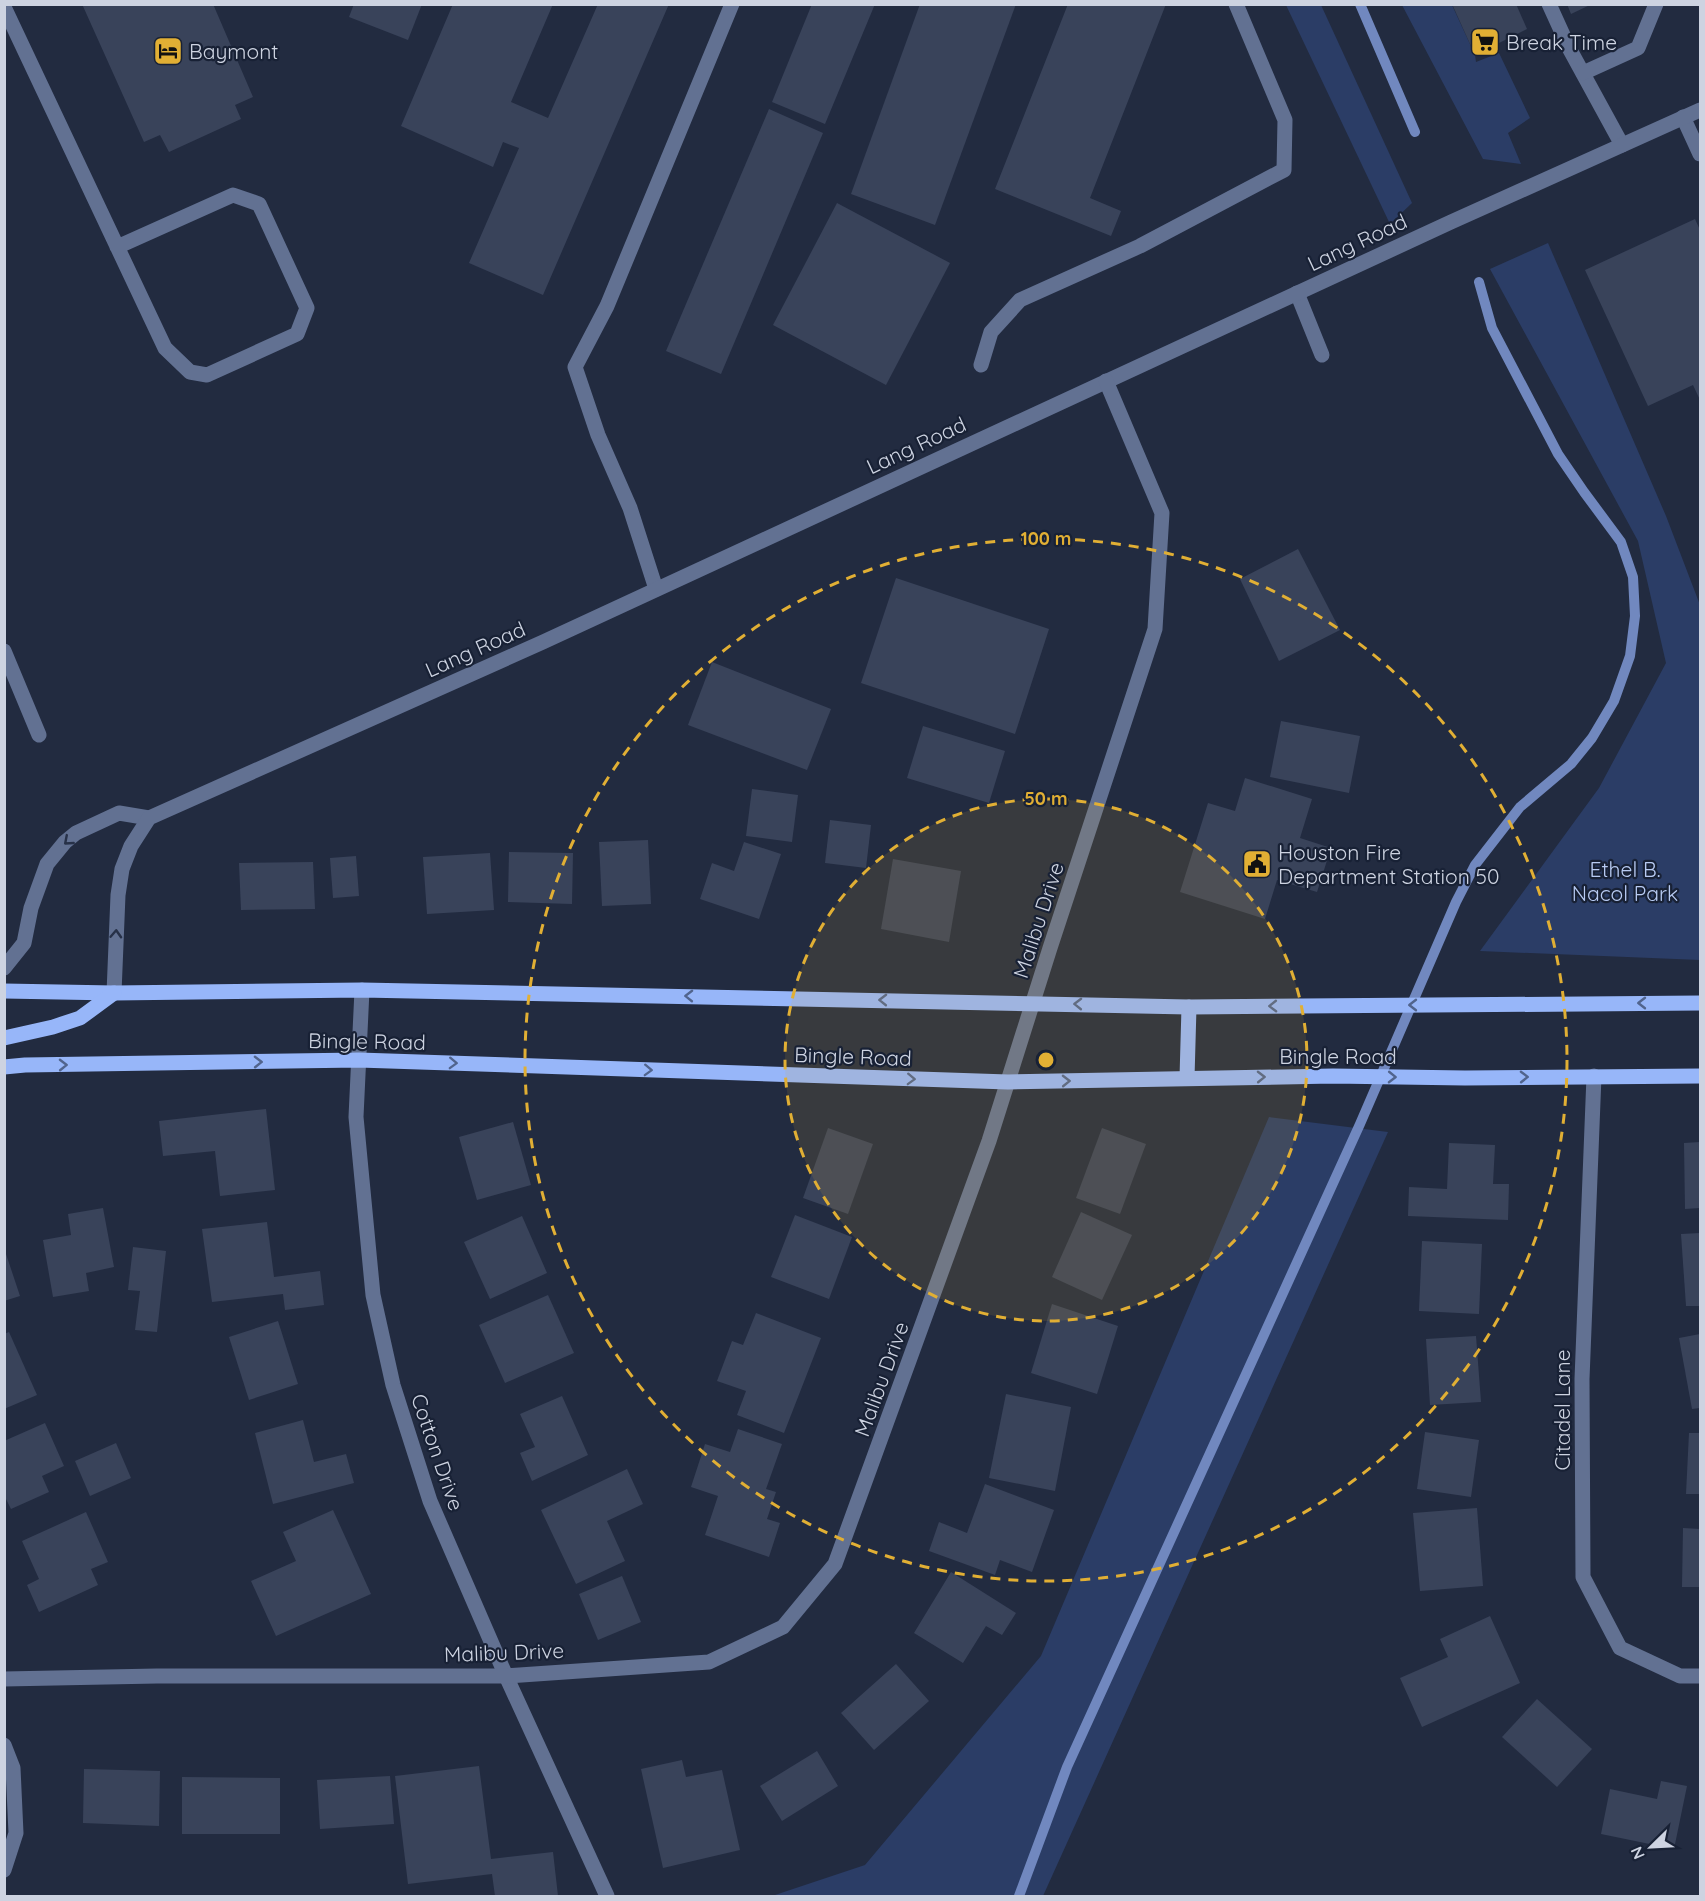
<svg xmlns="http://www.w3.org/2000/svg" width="1705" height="1901" viewBox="0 0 1705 1901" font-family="Quicksand,sans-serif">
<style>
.green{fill:#2b3d66}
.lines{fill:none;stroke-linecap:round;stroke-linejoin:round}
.stream{stroke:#7188bf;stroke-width:10}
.building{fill:#39435a}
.minor{stroke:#627192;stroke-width:15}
.major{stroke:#97b6f9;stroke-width:15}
.oneway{stroke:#273148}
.oneway2{stroke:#51648d}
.ring{fill:none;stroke:#e1af34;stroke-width:3;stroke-dasharray:10 8}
.labels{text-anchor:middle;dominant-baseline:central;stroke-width:4.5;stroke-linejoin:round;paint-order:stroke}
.poi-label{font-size:21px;fill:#cdd3e1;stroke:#182135;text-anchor:start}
.street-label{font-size:21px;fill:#cdd3e1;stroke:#182135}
.park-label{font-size:21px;fill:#b8cbf3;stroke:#182135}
.centre{fill:#e1af34;stroke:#182135;stroke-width:3}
.ring-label{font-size:18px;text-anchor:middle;font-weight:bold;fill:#e1af34;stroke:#182135;stroke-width:4.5;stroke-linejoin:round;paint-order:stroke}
</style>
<rect width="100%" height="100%" fill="#222b40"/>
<g class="green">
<path d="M1286 5H1321L1412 203 1390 224Z"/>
<path d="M1402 5H1452L1475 55 1476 62 1499 53 1530 118 1508 133 1521 164 1483 159Z"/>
<path d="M1548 243 1666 516 1700 605V960L1480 951 1599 788 1666 663 1638 541 1490 269Z"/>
<path d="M1269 1117 1388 1132 1043 1896H772L865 1865 1041 1656Z"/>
</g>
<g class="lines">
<g class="stream">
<path d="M1360 4 1415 132"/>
<path d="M1019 1896 1067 1767 1360 1124 1456 902 1475 865 1520 807 1571 764 1592 738 1614 701 1630 656 1635 616 1633 577 1621 542 1584 492 1558 454 1492 328 1479 282"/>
</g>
</g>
<g class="building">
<path d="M82 4H213L253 97 235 105 241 119 169 152 160 135 144 142Z"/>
<path d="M354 4H422L408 40 349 17Z"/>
<path d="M453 4H553L511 102 548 118 598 4H669L543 295 469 263 519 148 503 142 493 167 401 126Z"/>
<path d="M812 4H875L825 124 772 102Z"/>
<path d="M920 4H1016L935 225 851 194Z"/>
<path d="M1068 4H1166L1090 198 1121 211 1111 236 995 189Z"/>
<path d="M1452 4H1516L1527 29 1475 55Z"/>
<path d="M1567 4H1592L1571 14Z"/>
<path d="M769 109 823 133 721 374 666 351Z"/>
<path d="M837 203 950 263 886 385 773 325Z"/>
<path d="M1695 219 1700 230V400L1693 385 1648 406 1585 270Z"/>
<path d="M1298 549 1340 630 1279 661 1240 579Z"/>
<path d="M896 578 1049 629 1015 734 861 683Z"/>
<path d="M712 662 831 709 807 770 688 725Z"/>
<path d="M1281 721 1360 736 1349 793 1270 777Z"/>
<path d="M923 726 1005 751 989 803 907 778Z"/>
<path d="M1245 778 1312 799 1300 838 1331 848 1317 892 1277 880 1265 919 1180 892 1208 803 1235 811Z"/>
<path d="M752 789 798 795 792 842 746 836Z"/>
<path d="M830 820 871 825 866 868 825 863Z"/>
<path d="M648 840 651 904 602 906 599 842Z"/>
<path d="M744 842 781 854 759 919 700 899 712 863 734 871Z"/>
<path d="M509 852 573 853 572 904 508 902Z"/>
<path d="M490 853 494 910 427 914 423 857Z"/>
<path d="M356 856 359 896 333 898 330 858Z"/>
<path d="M893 859 961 871 949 942 881 929Z"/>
<path d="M313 862 315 909 241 910 239 863Z"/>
<path d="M266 1109 275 1190 220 1196 215 1151 163 1156 159 1121Z"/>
<path d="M513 1122 531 1185 477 1200 459 1137Z"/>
<path d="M828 1128 873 1144 848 1214 803 1198Z"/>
<path d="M1102 1128 1146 1144 1120 1214 1076 1198Z"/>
<path d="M1700 1142V1208L1685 1209 1684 1143Z"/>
<path d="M1449 1143 1495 1145 1493 1184H1509L1508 1220 1408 1216 1409 1187 1447 1189Z"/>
<path d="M103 1208 114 1267 86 1273 89 1291 53 1297 43 1240 71 1235 68 1214Z"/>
<path d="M1081 1212 1132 1235 1102 1300 1052 1277Z"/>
<path d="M795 1215 852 1237 829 1299 771 1277Z"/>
<path d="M522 1216 547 1273 490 1299 464 1242Z"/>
<path d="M267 1222 274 1277 320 1271 324 1305 285 1310 283 1294 212 1302 202 1229Z"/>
<path d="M1700 1233V1306H1686L1681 1234Z"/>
<path d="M1422 1241 1482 1244 1479 1314 1419 1311Z"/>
<path d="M133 1247 166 1251 157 1332 135 1330 140 1291 128 1290Z"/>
<path d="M4 1248 20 1296 4 1301Z"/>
<path d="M548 1295 574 1353 505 1383 479 1325Z"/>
<path d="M1052 1304 1118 1326 1097 1394 1031 1373Z"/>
<path d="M756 1313 821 1338 784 1433 737 1415 746 1391 717 1381 732 1341 743 1345Z"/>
<path d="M278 1321 298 1384 249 1400 229 1337Z"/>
<path d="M9 1332 37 1395 4 1409V1334Z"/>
<path d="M1700 1334V1408L1692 1409 1679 1338Z"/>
<path d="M1476 1336 1481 1402 1430 1405 1426 1339Z"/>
<path d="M1006 1394 1071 1407 1055 1491 989 1478Z"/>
<path d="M562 1396 588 1455 532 1481 520 1453 535 1447 520 1414Z"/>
<path d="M303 1420 314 1462 346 1454 354 1483 273 1504 255 1433Z"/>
<path d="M45 1423 64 1466 42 1476 49 1492 11 1509 4 1495V1441Z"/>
<path d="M738 1429 782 1444 766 1489 776 1492 767 1519 780 1523 769 1557 705 1535 718 1496 691 1487 705 1444 730 1452Z"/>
<path d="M1425 1432 1479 1440 1471 1497 1417 1489Z"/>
<path d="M1689 1433H1700V1494H1686Z"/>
<path d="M116 1443 131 1478 90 1496 75 1461Z"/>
<path d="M627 1469 643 1504 607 1521 625 1561 576 1584 541 1510Z"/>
<path d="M985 1484 1054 1510 1032 1572 1000 1560 995 1575 929 1551 939 1522 967 1533Z"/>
<path d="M1477 1508 1483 1586 1420 1591 1413 1513Z"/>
<path d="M333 1510 371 1594 276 1636 251 1581 296 1561 283 1532Z"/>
<path d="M86 1512 108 1562 91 1569 98 1585 39 1612 27 1585 39 1579 22 1541Z"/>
<path d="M1683 1528 1700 1529V1587H1682Z"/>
<path d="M951 1572 1016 1613 1002 1635 986 1626 963 1663 914 1633Z"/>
<path d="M622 1576 641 1622 598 1640 579 1594Z"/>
<path d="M1490 1616 1520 1683 1422 1727 1400 1678 1448 1657 1440 1639Z"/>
<path d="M896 1664 929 1701 874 1750 841 1713Z"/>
<path d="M1537 1699 1592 1749 1557 1787 1502 1737Z"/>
<path d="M817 1751 838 1786 782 1821 760 1786Z"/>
<path d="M682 1760 686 1777 722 1770 740 1850 663 1868 641 1769Z"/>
<path d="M479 1766 491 1859 553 1852 558 1896H495L492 1874 408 1884 395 1776Z"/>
<path d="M84 1769 160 1771 159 1826 83 1823Z"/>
<path d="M390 1776 394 1824 320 1829 317 1780Z"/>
<path d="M182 1777 280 1778V1834H182Z"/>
<path d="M1661 1781 1687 1786 1674 1849 1601 1834 1610 1789 1657 1799Z"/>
</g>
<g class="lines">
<g class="minor">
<path d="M1549 4 1569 48 1622 145"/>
<path d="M4 7 165 348 190 372 207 375 297 334 307 308 259 204 233 195 117 247"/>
<path d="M1583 73 1638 48 1656 4"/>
<path d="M1683 117 1700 154"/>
<path d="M1297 293 1322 355"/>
<path d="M981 365 991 332 1020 300 1140 246 1284 170 1285 120 1236 4"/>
<path d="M656 589 630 508 598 435 575 367 607 306 732 4"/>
<path d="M4 651 39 735"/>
<path d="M4 968 24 943 31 908 47 864 65 842 76 833 119 813 149 818"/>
<path d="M362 990 356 1117 373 1295 393 1385 430 1501 506 1676 607 1896"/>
<path d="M114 993 118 895 122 869 131 846 149 818 543 642 1451 222 1700 110"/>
<path d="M1594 1076 1582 1379 1583 1577 1620 1648 1680 1676H1700"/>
<path d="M4 1679 157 1676H506L709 1662 783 1627 835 1564 989 1141 1050 948 1155 629 1162 513 1106 381"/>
<path d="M4 1745 13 1768 16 1833 4 1870"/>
</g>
<g class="major">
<path d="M4 991 114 993 362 990 1189 1007 1700 1003"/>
<path d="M4 1038 53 1027 80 1018 114 993"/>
<path d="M4 1067 25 1065 359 1060 1008 1082 1333 1076 1465 1078 1700 1076"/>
<path d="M1187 1078 1189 1007"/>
</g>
</g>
<defs><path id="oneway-chevron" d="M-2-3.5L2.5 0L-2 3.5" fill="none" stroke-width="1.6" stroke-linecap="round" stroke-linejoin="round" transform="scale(1.5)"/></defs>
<g class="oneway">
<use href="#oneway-chevron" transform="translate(68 841) rotate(139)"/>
<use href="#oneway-chevron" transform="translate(116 934) rotate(-87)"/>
</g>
<g class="oneway2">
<use href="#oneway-chevron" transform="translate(689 996) rotate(-179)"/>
<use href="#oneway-chevron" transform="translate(883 1000) rotate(-179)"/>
<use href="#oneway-chevron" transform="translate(1642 1003) rotate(180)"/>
<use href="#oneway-chevron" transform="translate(1078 1004) rotate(-179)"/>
<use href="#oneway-chevron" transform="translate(1413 1005) rotate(-180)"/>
<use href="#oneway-chevron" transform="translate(1273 1006) rotate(179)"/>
<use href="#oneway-chevron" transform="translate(258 1062) rotate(-1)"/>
<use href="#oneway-chevron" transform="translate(453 1063) rotate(2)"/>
<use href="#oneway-chevron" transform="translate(63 1065) rotate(-1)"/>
<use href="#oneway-chevron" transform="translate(648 1070) rotate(2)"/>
<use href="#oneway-chevron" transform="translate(1261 1077) rotate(-1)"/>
<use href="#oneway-chevron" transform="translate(1392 1077) rotate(1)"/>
<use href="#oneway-chevron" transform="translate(1524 1077) rotate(-1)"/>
<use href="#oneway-chevron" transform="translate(911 1079) rotate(2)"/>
<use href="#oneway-chevron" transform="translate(1066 1081) rotate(-1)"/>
</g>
<circle cx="1046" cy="1060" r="261" fill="#e1af34" fill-opacity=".12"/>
<g class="ring">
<circle cx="1046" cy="1060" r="261"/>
<circle cx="1046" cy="1060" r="521"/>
</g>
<defs>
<g id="supermarket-square" transform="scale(1.5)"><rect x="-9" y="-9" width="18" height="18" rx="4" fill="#e1af34" stroke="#182135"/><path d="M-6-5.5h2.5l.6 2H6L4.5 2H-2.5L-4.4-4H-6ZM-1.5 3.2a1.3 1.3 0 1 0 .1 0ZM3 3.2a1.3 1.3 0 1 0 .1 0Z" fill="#111"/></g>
<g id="hotel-square" transform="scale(1.5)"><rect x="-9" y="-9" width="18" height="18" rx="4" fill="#e1af34" stroke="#182135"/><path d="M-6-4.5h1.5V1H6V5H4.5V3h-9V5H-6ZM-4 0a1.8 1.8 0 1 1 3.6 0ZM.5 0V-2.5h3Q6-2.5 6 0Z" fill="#111"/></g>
<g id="civic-square" transform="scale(1.5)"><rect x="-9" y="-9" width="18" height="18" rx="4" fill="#e1af34" stroke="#182135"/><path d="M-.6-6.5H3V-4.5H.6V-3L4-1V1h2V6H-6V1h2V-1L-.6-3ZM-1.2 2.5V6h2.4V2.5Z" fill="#111"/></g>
</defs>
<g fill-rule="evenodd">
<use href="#supermarket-square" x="1485" y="42"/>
<use href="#hotel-square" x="168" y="51"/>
<use href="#civic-square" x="1257" y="864"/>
</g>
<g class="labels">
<g class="poi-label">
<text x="1506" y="42">Break Time</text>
<text x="189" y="51">Baymont</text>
<text x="1278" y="852">Houston Fire<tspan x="1278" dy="24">Department Station 50</tspan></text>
</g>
<g class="street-label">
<text transform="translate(1357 242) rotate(-25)">Lang Road</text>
<text transform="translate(916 445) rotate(-25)">Lang Road</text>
<text transform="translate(475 649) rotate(-24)">Lang Road</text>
<text transform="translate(1038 920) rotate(-72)">Malibu Drive</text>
<text transform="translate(367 1041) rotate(1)">Bingle Road</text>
<text transform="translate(853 1056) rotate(2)">Bingle Road</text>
<text x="1338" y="1056">Bingle Road</text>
<text transform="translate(881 1379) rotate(-70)">Malibu Drive</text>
<text transform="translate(1562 1410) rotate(-90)">Citadel Lane</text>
<text transform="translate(438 1452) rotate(71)">Cotton Drive</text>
<text transform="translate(504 1652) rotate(-2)">Malibu Drive</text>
</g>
<g class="park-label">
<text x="1625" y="869">Ethel B.<tspan x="1625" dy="24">Nacol Park</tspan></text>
</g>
</g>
<circle cx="1046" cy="1060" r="9" class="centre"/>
<g class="ring-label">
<text x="1046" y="545">100 m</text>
<text x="1046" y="805">50 m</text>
</g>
<rect width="1705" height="1901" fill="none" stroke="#cdd3e1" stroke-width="12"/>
<g transform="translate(1651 1847) rotate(246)" stroke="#182135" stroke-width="4.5" paint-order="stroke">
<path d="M0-4.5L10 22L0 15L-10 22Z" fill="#cdd3e1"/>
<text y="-9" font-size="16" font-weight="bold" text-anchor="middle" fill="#cdd3e1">N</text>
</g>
</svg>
